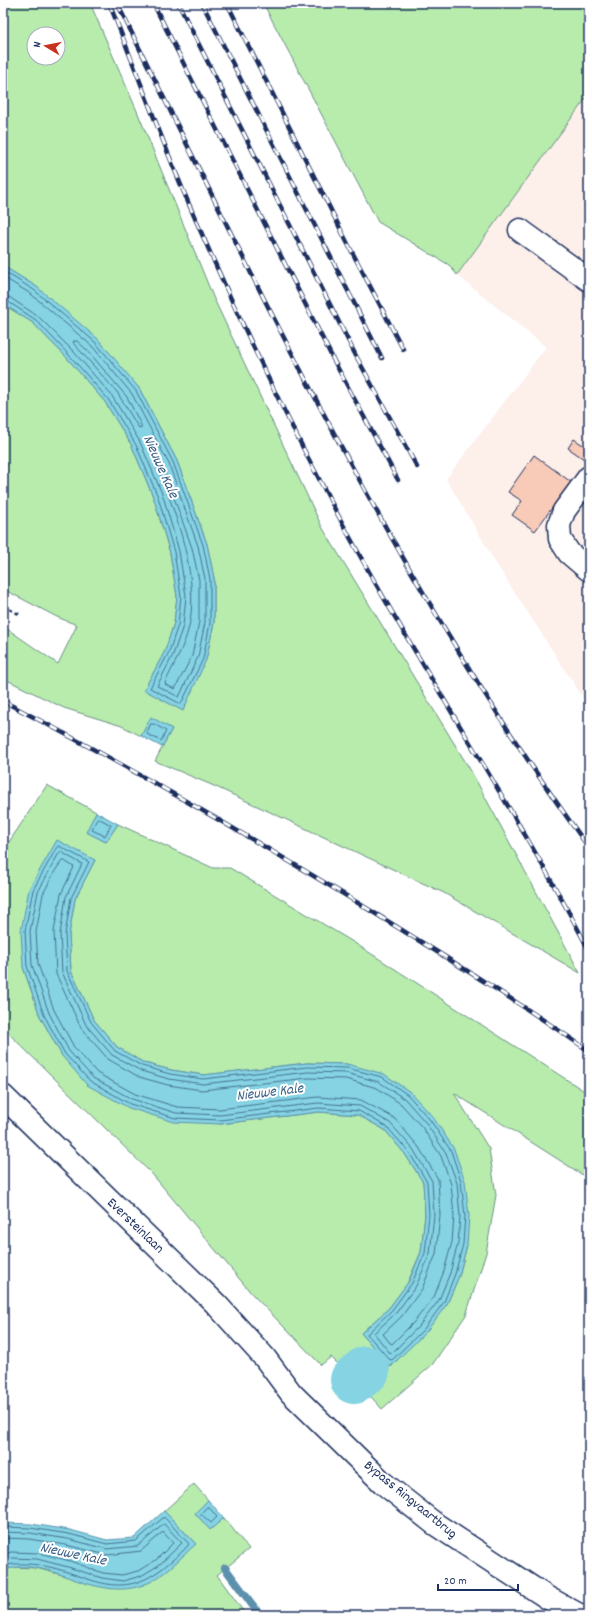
<svg xmlns="http://www.w3.org/2000/svg" width="592" height="1618" viewBox="0 0 592 1618" font-family="Dekko,sans-serif">
<style>
.built{fill:#fdefea}
.green{fill:#b8ecad;stroke:#6a8e86;fill-rule:evenodd}
.water{fill:#85d3e3;stroke:#5b91ae}
.lines{fill:none;stroke-linecap:round;stroke-linejoin:round}
.shore{stroke:#457193;stroke-width:1}
.stream{stroke:#5b91ae;stroke-width:8}
.river{stroke:#85d3e3;stroke-width:48}
.building{fill:#f8cbb9;stroke:#1b2f5e}
.minor-casing{stroke:#1b2f5e;stroke-width:25}
.highway-casing{stroke:#1b2f5e;stroke-width:25}
.path{stroke:#1b2f5e;stroke-width:2.5;stroke-dasharray:4 3;stroke-linecap:butt}
.minor{stroke:#fff;stroke-width:22}
.highway{stroke:#fff;stroke-width:22}
.rail-casing{stroke:#1b2f5e;stroke-width:4.5}
.rail{stroke:#fff;stroke-width:3;stroke-dasharray:9;stroke-linecap:butt}
.labels{text-anchor:middle;dominant-baseline:central;stroke-width:4;stroke-linejoin:round;paint-order:stroke}
.street-label{font-size:14px;fill:#1b2f5e;stroke:#fff}
.water-label{font-size:15px;font-style:italic;fill:#3b6086;stroke:#fff}
</style>
<rect width="100%" height="100%" fill="#fff"/>
<filter id="ink" filterUnits="userSpaceOnUse"><feTurbulence type="fractalNoise" baseFrequency=".025" numOctaves="2"/><feDisplacementMap in="SourceGraphic" scale="8" xChannelSelector="R" yChannelSelector="G"/><feConvolveMatrix kernelMatrix="1 2 1 2 8 2 1 2 1" color-interpolation-filters="sRGB"/></filter>
<g filter="url(#ink)">
<path class="built" d="M589 94V707L499 568 446 479 546 347 457 275Z"/>
<g class="green">
<path d="M3 3H90L137 111 214 299 322 527 471 771 580 973 444 893 214 786 155 761 172 729 151 718 141 736 122 726 64 708 3 678V626L58 664 77 625 57 617 3 589V304L33 323 67 358 105 402 132 446 154 499 170 553 177 596 174 623 165 651 144 690 206 660 214 623V578L207 544 177 461 139 388 37 287 3 266ZM34 34H58V58H34Z"/>
<path d="M263 3H589V94L457 275 449 265 378 222Z"/>
<path d="M47 785 96 812 87 832 106 842 118 824 213 868H230L353 942 589 1094V1179L454 1093 489 1149 496 1195 486 1253 466 1315 432 1365 382 1409 363 1388 374 1379 359 1363 347 1373 331 1357 321 1365 252 1294 153 1175 3 1028V851ZM95 860 75 899 69 934 71 971 94 1020 117 1047 144 1063 171 1070 204 1075 307 1063 347 1064 467 1245 459 1276 447 1304 391 1367 361 1333 389 1308 407 1284 421 1252 425 1215 423 1182 405 1154 385 1130 358 1115 319 1112 220 1124 62 1056 40 1016 23 967Z"/>
<path d="M194 1484 208 1500 195 1513 210 1529 224 1518 249 1549 217 1575 246 1615H3V1571L11 1567 36 1568 66 1576 196 1544 164 1511Z"/>
</g>
<g class="water">
<path d="M3 266 37 287 98 339 139 388 177 461 207 544 214 578V623L206 660 183 711 144 690 165 651 174 623 177 596 170 553 154 499 132 446 105 402 67 358 33 323 3 304Z"/>
<path d="M151 717 172 729 162 747 141 736Z"/>
<path d="M96 812 118 824 106 842 86 832Z"/>
<path d="M57 840 95 860 75 899 69 934 71 971 94 1020 117 1047 144 1063 171 1070 203 1075 307 1063 347 1064 384 1074 410 1092 433 1117 454 1149 465 1181 469 1216 467 1245 459 1276 447 1304 426 1332 390 1367 361 1333 389 1308 409 1281 421 1252 425 1215 423 1182 405 1154 385 1130 358 1115 319 1112 220 1124 174 1122 129 1108 87 1085 62 1056 40 1016 23 967 21 931 29 889Z"/>
<path d="M208 1500 224 1518 210 1530 195 1513Z"/>
<path d="M164 1511 196 1544C181 1557 162 1579 143 1585 129 1590 115 1590 101 1587 70 1582 35 1557 3 1571V1523L31 1524 70 1530 107 1540 134 1538Z"/>
</g>
<g class="lines">
<g class="shore">
<path d="M3 271 34 290 95 342 136 391 173 462 203 545 210 579V623L203 659 181 704 150 688 169 652 178 625 181 596 174 552 158 497 136 445 108 399 70 356 36 320 7 301H3"/>
<path d="M3 277 31 294 92 346 132 394 169 464 198 546 205 579V622L198 657 179 697 157 686 173 655 183 626 186 596 179 551 163 496 140 442 112 396 74 352 39 317 9 297 3 296"/>
<path d="M74 341H77L87 350 127 397 141 425V428L138 427 117 392 74 344Z"/>
<path d="M151 448 154 449 163 467 192 548 199 580V622L192 656 175 689 166 685 165 683C174 664 184 647 189 627 201 573 171 499 150 450Z"/>
<path d="M151 724H154L166 731 161 741 147 734Z"/>
<path d="M98 818 111 825 105 836 92 830Z"/>
<path d="M59 846 89 862 71 898 65 934 67 971 91 1022 115 1051 142 1066 170 1074 203 1079 307 1067 347 1068 382 1077 408 1095 430 1120 451 1151 461 1181 465 1216 463 1244 455 1274 444 1302 423 1330 392 1360 389 1359 367 1334 392 1310 412 1283 425 1253 429 1215 427 1182 409 1152 387 1127 359 1111 319 1108 220 1120 175 1118 130 1104 90 1081 65 1054 44 1015 27 966 25 931 33 890 57 847Z"/>
<path d="M61 852 82 864 66 897 60 934 62 972 86 1025 112 1055 141 1071 169 1079 203 1084 308 1072 346 1073 379 1082 405 1099 426 1123 446 1153 457 1183 460 1216 458 1243 450 1273 439 1300 419 1326 392 1353 389 1352 374 1333 396 1313 416 1286 430 1254 434 1215 432 1181 413 1149 390 1123 360 1106 318 1103 220 1115 176 1113 132 1099 93 1078 69 1051 49 1013 32 965 30 931 38 892 59 853Z"/>
<path d="M63 860 74 867 61 894 54 931 56 974 81 1028 108 1059 139 1077 168 1085 202 1090 308 1078 346 1079 377 1088 401 1104 422 1127 441 1156 451 1184 454 1216 452 1242 444 1271 434 1297 414 1322 392 1344 390 1343 383 1334 401 1317 422 1289 436 1254 440 1215 438 1179 418 1146 394 1118 361 1100 318 1097 220 1109 177 1107 135 1094 97 1073 74 1047 54 1010 38 964 36 932 43 894 55 871Z"/>
<path d="M207 1507H209L217 1517 211 1523 201 1514Z"/>
<path d="M3 1527 30 1528 69 1534 107 1544 136 1541 164 1517 189 1544C184 1551 176 1557 169 1563 114 1611 84 1566 27 1564 18 1564 11 1563 3 1567"/>
<path d="M3 1532 30 1533 68 1539 107 1549 138 1546 164 1524 182 1543 159 1565 141 1576 123 1581 102 1578 68 1567 37 1559 12 1558 3 1561"/>
<path d="M3 1538 29 1539 66 1545 107 1555 141 1551 163 1532 173 1543 156 1560 138 1571 122 1575 103 1573 70 1561 39 1553 11 1552 3 1555"/>
</g>
<path class="stream" d="M225 1568 260 1615"/>
<path class="river" d="M354 1380 366 1370"/>
</g>
<g class="building">
<path d="M574 439 589 449V457L587 461 568 448Z"/>
<path d="M534 455 571 482 535 531 512 515 522 501 508 492Z"/>
</g>
<g class="lines">
<g class="minor-casing">
<g id="minor">
<path d="M520 230 589 280"/>
<path d="M589 477 564 511 559 525 560 539 569 553 589 570"/>
</g>
</g>
<g class="highway-casing">
<path id="highway" d="M3 1096 216 1304 265 1358 291 1393 383 1483 435 1524 548 1598 579 1615"/>
</g>
<path class="path" d="M3 606 21 615"/>
<use href="#minor" class="minor"/>
<use href="#highway" class="highway"/>
<g class="rail-casing">
<g id="rail">
<path d="M109 3C136 69 160 136 188 202 231 302 277 400 328 496 408 651 508 795 589 950"/>
<path d="M117 3C260 292 399 586 589 848"/>
<path d="M153 3 334 361 398 480"/>
<path d="M178 3 355 354 417 467"/>
<path d="M202 3 382 358"/>
<path d="M227 3 349 246 403 349"/>
<path d="M3 701C130 767 254 839 376 914 447 958 520 1003 589 1051"/>
</g>
</g>
<use href="#rail" class="rail"/>
</g>
</g>
<g class="labels">
<g class="street-label">
<text transform="translate(135 1226) rotate(44)">Eversteinlaan</text>
<text transform="translate(410 1500) rotate(39)">Bypass Ringvaartbrug</text>
</g>
<g class="water-label">
<text transform="translate(160 467) rotate(66)">Nieuwe Kale</text>
<text transform="translate(270 1093) rotate(-7)">Nieuwe Kale</text>
<text transform="translate(73 1555) rotate(12)">Nieuwe Kale</text>
</g>
</g>
<rect width="592" height="1618" fill="none" stroke="#fff" stroke-width="16"/>
<rect x="8" y="8" width="576" height="1602" fill="none" stroke="#1b2f5e" stroke-width="1.5" filter="url(#ink)"/>
<g transform="translate(46 46) rotate(280)"><circle r="19" fill="#ffffff" stroke="#a4acbf"/>
<path d="M0-3L7 15L0 10L-7 15Z" fill="#c8321e"/>
<text y="-6" font-size="11" font-weight="bold" text-anchor="middle" fill="#1b2f5e">N</text>
</g>
<path d="M438 1584v6h80v-6" fill="none" stroke="#1b2f5e" stroke-width="2"/>
<text x="444" y="1584" font-size="12" fill="#1b2f5e" stroke="#ffffff" stroke-width="3" paint-order="stroke">20 m</text>
</svg>
